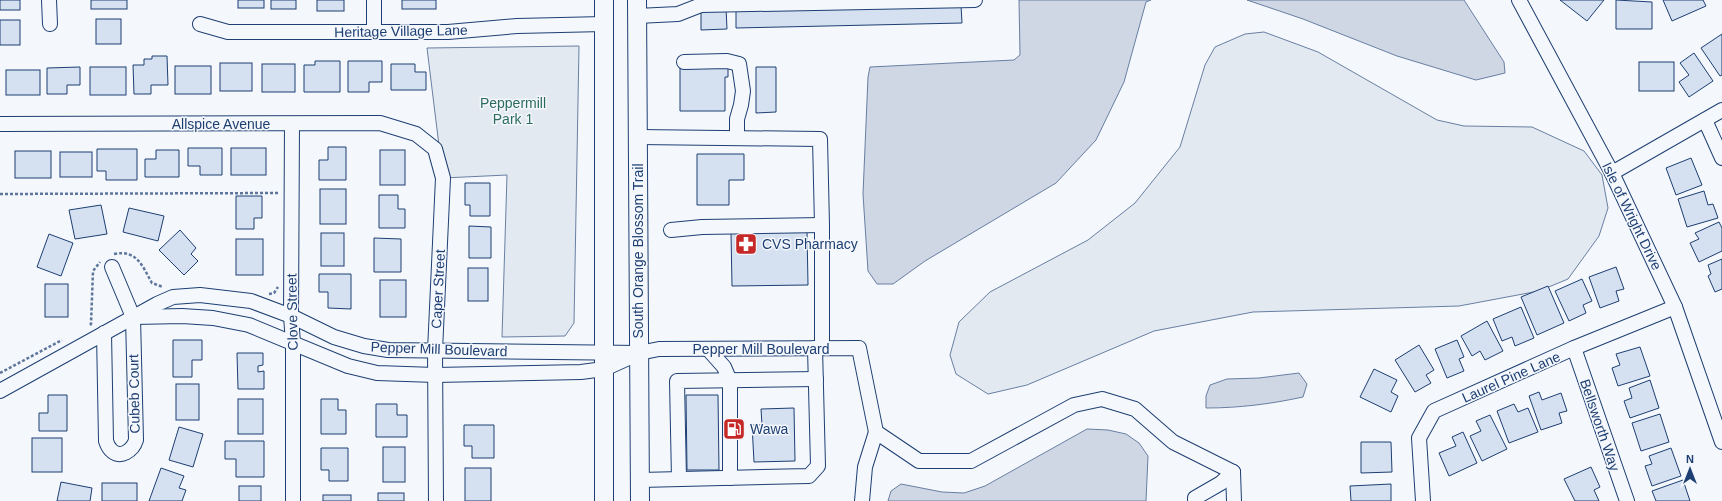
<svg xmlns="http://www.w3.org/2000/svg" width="1722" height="501" viewBox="0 0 1722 501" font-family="Arial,sans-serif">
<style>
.green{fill:#e3e9f0;stroke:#687fa3}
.water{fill:#cfd7e4;stroke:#687fa3}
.building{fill:#d5e0f0;stroke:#1d3f73}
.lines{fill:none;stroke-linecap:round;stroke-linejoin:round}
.minor-casing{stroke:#1d3f73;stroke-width:16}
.major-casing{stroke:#1d3f73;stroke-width:20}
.path{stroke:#5e769c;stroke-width:2.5;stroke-dasharray:3 2;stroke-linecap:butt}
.minor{stroke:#f4f7fb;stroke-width:14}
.major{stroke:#f4f7fb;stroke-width:18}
.labels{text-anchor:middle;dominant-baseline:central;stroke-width:3;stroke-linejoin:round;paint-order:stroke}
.street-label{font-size:14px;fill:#1d3f73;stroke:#f4f7fb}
.park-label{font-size:14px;fill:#2c6c60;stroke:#f4f7fb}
.poi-label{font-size:14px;fill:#1d3f73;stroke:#f4f7fb;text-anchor:start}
</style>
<rect width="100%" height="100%" fill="#f4f7fb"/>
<g class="green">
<path d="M1264 32 1318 52 1437 120 1464 126 1532 127 1584 151 1602 175 1608 208 1599 236 1568 279 1539 291 1459 306 1253 312 1154 331 1027 385 988 394 956 374 950 355 959 322 990 292 1088 240 1135 203 1180 147 1205 65 1215 47 1245 34Z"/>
<path d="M579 46 574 323 565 336 502 337 507 175 443 178 427 48Z"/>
</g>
<g class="water">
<path d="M1019 0H1151L1146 2 1124 82 1096 140 1056 183 925 261 893 284H877L868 271 863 194 868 77 870 67 1014 60 1020 55Z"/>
<path d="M1247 0H1464L1504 62 1505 73 1476 80 1397 56 1303 19Z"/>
<path d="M1299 373 1307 384 1303 397C1271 404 1239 408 1206 408V396L1210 385 1227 379 1259 378Z"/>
<path d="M1087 429 1108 430 1126 434 1139 443 1148 456 1146 501H888L891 491 901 484 942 492 964 493 985 486Z"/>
</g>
<g class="building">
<rect x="0" y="0" width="20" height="10"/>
<rect x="91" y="0" width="36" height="9"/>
<rect x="238" y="0" width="26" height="8"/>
<rect x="271" y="0" width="25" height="9"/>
<rect x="317" y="0" width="27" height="11"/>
<rect x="402" y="0" width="34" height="9"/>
<path d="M1560 0H1604L1587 21Z"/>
<path d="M1616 0 1652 2V29H1616Z"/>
<path d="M1663 0H1703L1706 6 1672 21Z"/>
<path d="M961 5 962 23 736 28V10Z"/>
<path d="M726 8 727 29 701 30V9Z"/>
<rect x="96" y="19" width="25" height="25"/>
<rect x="0" y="20" width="20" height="25"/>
<path d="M1722 34V75L1720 76 1701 48Z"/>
<path d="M1694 53 1713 81 1689 97 1679 82 1689 75 1680 63Z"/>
<path d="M152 56H167L168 85H151V94H134L133 65H144V59H152Z"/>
<path d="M315 61H340V92H304V65H315Z"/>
<path d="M348 61H382V82H369V92H348Z"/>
<rect x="1639" y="62" width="35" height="29"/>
<rect x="220" y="63" width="32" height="28"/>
<rect x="262" y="64" width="33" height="28"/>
<path d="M391 64H415V72H426V90H391Z"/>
<rect x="175" y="66" width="36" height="28"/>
<path d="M728 66V77H725V111H680V67Z"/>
<path d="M80 67V85H67V94H47V68Z"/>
<rect x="90" y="67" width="36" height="28"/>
<path d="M756 67H776V112L756 113Z"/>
<rect x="6" y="70" width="34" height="25"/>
<path d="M328 147H346V180H319V160H328Z"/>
<path d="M188 148H222V175H200V166H188Z"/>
<rect x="231" y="148" width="35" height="27"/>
<path d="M97 149H137V180H106V171H97Z"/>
<path d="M156 150H179V177H145V159H156Z"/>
<rect x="380" y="150" width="25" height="35"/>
<rect x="15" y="151" width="36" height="27"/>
<rect x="60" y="152" width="32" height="25"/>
<path d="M697 154H744V180H729V205H697Z"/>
<path d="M1691 158 1702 185 1676 195 1666 168Z"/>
<path d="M465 183H490V216H470V205H465Z"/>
<rect x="320" y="189" width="26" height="35"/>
<path d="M1704 191 1708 205 1713 204 1718 218 1687 227 1678 199Z"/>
<path d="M379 195H398V209H405V228H379Z"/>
<path d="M236 196H262V218H254V229H236Z"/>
<path d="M101 205 107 234 75 239 69 210Z"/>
<path d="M129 208 164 216 158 241 123 232Z"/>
<path d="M1719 222 1722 228V251L1699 262 1690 243 1699 239 1695 233Z"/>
<path d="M469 226 491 227V258H469Z"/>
<path d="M180 230 196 248 191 254 198 261 184 275 159 250Z"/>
<path d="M807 231 808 285 732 286 731 232Z"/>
<rect x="321" y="233" width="23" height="33"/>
<path d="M49 234 73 243 61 276 37 267Z"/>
<path d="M374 238 401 239V272H374Z"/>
<rect x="236" y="239" width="27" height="36"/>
<path d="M1722 259V289L1715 292 1708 276 1711 274 1708 265Z"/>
<path d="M1616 267 1624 289 1616 291 1619 301 1600 308 1589 277Z"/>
<rect x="468" y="268" width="20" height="33"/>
<path d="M319 274H351V309L328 308V292H319Z"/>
<path d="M1582 279 1592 301 1583 305 1586 313 1569 321 1555 291Z"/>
<rect x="380" y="280" width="26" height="37"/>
<rect x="45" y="284" width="23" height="33"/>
<path d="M1548 286 1564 323 1537 335 1521 297Z"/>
<path d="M1521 307 1534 338 1515 346 1512 337 1502 341 1493 319Z"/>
<path d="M1487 321 1503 351 1485 360 1480 351 1472 356 1461 336Z"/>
<path d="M173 340H202V360H192V377H173Z"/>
<path d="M1457 340 1464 357 1459 359 1464 371 1447 378 1435 349Z"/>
<path d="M1419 345 1434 370 1426 375 1431 383 1415 392 1395 360Z"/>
<path d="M1640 347 1650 376 1618 386 1612 368 1620 365 1616 354Z"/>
<path d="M237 353H263V365L258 366V372L264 371V389H238Z"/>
<path d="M1374 369 1397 380 1391 392 1398 396 1391 412 1360 397Z"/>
<path d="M1650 380 1659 408 1630 418 1624 401 1632 398 1629 388Z"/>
<rect x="176" y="384" width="23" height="36"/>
<path d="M1539 392 1542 400 1561 393 1567 411 1559 413 1562 423 1541 430 1529 396Z"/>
<path d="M48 395H67V431H39V413H48Z"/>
<path d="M686 395H718L719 470H687Z"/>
<rect x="238" y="399" width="25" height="35"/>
<path d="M321 399H338V410H346V434H321Z"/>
<path d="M376 404H397V415H407V437H376Z"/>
<path d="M1514 404 1518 412 1528 408 1538 432 1509 443 1497 411Z"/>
<path d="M794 408 795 461 754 462 752 425H762L761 409Z"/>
<path d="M1660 414 1669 442 1641 451 1632 423Z"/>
<path d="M1490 415 1507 449 1482 461 1470 436 1481 431 1476 421Z"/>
<path d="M464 425H494V458H472V446H464Z"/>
<path d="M179 427 203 434 193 467 169 460Z"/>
<path d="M1463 432 1477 463 1449 476 1439 453 1456 446 1452 437Z"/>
<rect x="32" y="438" width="30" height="34"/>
<path d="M225 441H264V477H236V459H225Z"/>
<path d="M1361 442H1391L1392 472 1361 473Z"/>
<rect x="383" y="447" width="22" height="35"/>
<path d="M321 448H348V481H329V470H321Z"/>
<path d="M1671 448 1681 476 1652 486 1645 466 1652 464 1649 456Z"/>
<path d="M1591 467 1600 487 1594 490 1599 501H1575L1564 479Z"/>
<path d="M161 468 184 476 179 488 186 490 182 501H149Z"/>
<rect x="465" y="468" width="26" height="33"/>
<path d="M1683 480 1690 501H1656L1652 491Z"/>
<path d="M61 482 92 488 90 501H57Z"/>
<rect x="102" y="483" width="35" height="18"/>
<path d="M1391 484V501H1351L1350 486Z"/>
<rect x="239" y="486" width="22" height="15"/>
<rect x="378" y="493" width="26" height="8"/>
<rect x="323" y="495" width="28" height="6"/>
</g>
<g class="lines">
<g class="minor-casing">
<g id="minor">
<path d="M49 0 50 24"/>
<path d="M374 0V32"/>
<path d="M1519 0 1612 173 1675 307 1722 442"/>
<path d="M637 16 678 14 701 5 975 0"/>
<path d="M200 24 228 32H448L517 26 604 24"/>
<path d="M684 62 727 61 739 64 743 91 741 105 737 119V138"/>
<path d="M1705 120 1722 158"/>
<path d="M0 124 380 123 416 134 435 149 443 178 435 351 436 501"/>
<path d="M292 124 291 316 293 343V501"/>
<path d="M638 137 820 139 822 225V348"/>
<path d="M1612 173 1722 110"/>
<path d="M671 230 702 227 822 225"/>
<path d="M135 317 182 316 213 318 249 325 348 366 377 373 435 375 581 372 604 369 635 355"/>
<path d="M104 333 106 441C107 444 109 448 111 450 120 460 133 450 136 440L133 317 112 267"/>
<path d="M1574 348 1627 501"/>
<path d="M708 349 724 367 730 381V478"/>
<path d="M0 391 157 304 173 297 200 295 251 301 291 316 334 337 364 346 388 350 639 353 659 349 859 348 876 432 919 461H971L1074 405 1102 399 1135 409 1173 442 1233 472"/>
<path d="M1233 472 1234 501"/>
<path d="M679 479 677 381 816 379"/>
<path d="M640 480 809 476 818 466 815 348"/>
<path d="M862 501 865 467 876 432"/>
<path d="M1195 501V498L1221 483 1233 472"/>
<path d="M1423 501 1419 438 1434 411 1574 348 1675 307"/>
</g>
</g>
<g class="major-casing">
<g id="major">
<path d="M604 0V501"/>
<path d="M637 0 640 501"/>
</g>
</g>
<g class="path">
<path d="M0 194 278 193"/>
<path d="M114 254C138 249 143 268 152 283L163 287"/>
<path d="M269 294 274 293 278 287"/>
<path d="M90 325 91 324 93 271 100 262"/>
<path d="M0 373 62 340"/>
</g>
<use href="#minor" class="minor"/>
<use href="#major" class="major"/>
</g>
<defs>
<g id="pharmacy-square" transform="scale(1.15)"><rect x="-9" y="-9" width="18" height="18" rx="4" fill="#c62828" stroke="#f4f7fb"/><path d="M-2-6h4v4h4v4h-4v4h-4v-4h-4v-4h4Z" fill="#fff"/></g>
<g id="fuel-square" transform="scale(1.15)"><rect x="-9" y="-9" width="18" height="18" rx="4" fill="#c62828" stroke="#f4f7fb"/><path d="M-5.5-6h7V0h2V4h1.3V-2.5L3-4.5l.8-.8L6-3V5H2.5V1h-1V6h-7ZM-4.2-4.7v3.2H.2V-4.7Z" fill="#fff"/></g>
</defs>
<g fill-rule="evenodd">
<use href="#pharmacy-square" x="746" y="244"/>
<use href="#fuel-square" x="734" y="429"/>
</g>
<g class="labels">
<g class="street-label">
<text transform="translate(401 31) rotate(-1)">Heritage Village Lane</text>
<text x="221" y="124">Allspice Avenue</text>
<text transform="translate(1632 216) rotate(64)">Isle of Wright Drive</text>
<text transform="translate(638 251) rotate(-90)">South Orange Blossom Trail</text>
<text transform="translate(438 289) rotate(-87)">Caper Street</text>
<text transform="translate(292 312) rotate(-91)">Clove Street</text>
<text transform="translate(439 349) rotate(2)">Pepper Mill Boulevard</text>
<text x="761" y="349">Pepper Mill Boulevard</text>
<text transform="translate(1511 377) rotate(-24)">Laurel Pine Lane</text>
<text transform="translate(134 394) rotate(-91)">Cubeb Court</text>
<text transform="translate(1600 425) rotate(71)">Bellsworth Way</text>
</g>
<g class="park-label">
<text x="513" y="103">Peppermill<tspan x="513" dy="16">Park 1</tspan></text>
</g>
<g class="poi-label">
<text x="762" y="244">CVS Pharmacy</text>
<text x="750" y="429">Wawa</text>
</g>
</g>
<g transform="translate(1690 469)" stroke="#f4f7fb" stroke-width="3" paint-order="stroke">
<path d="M0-3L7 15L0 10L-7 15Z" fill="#1d3f73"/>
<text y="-6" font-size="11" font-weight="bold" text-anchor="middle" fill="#1d3f73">N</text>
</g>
</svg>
